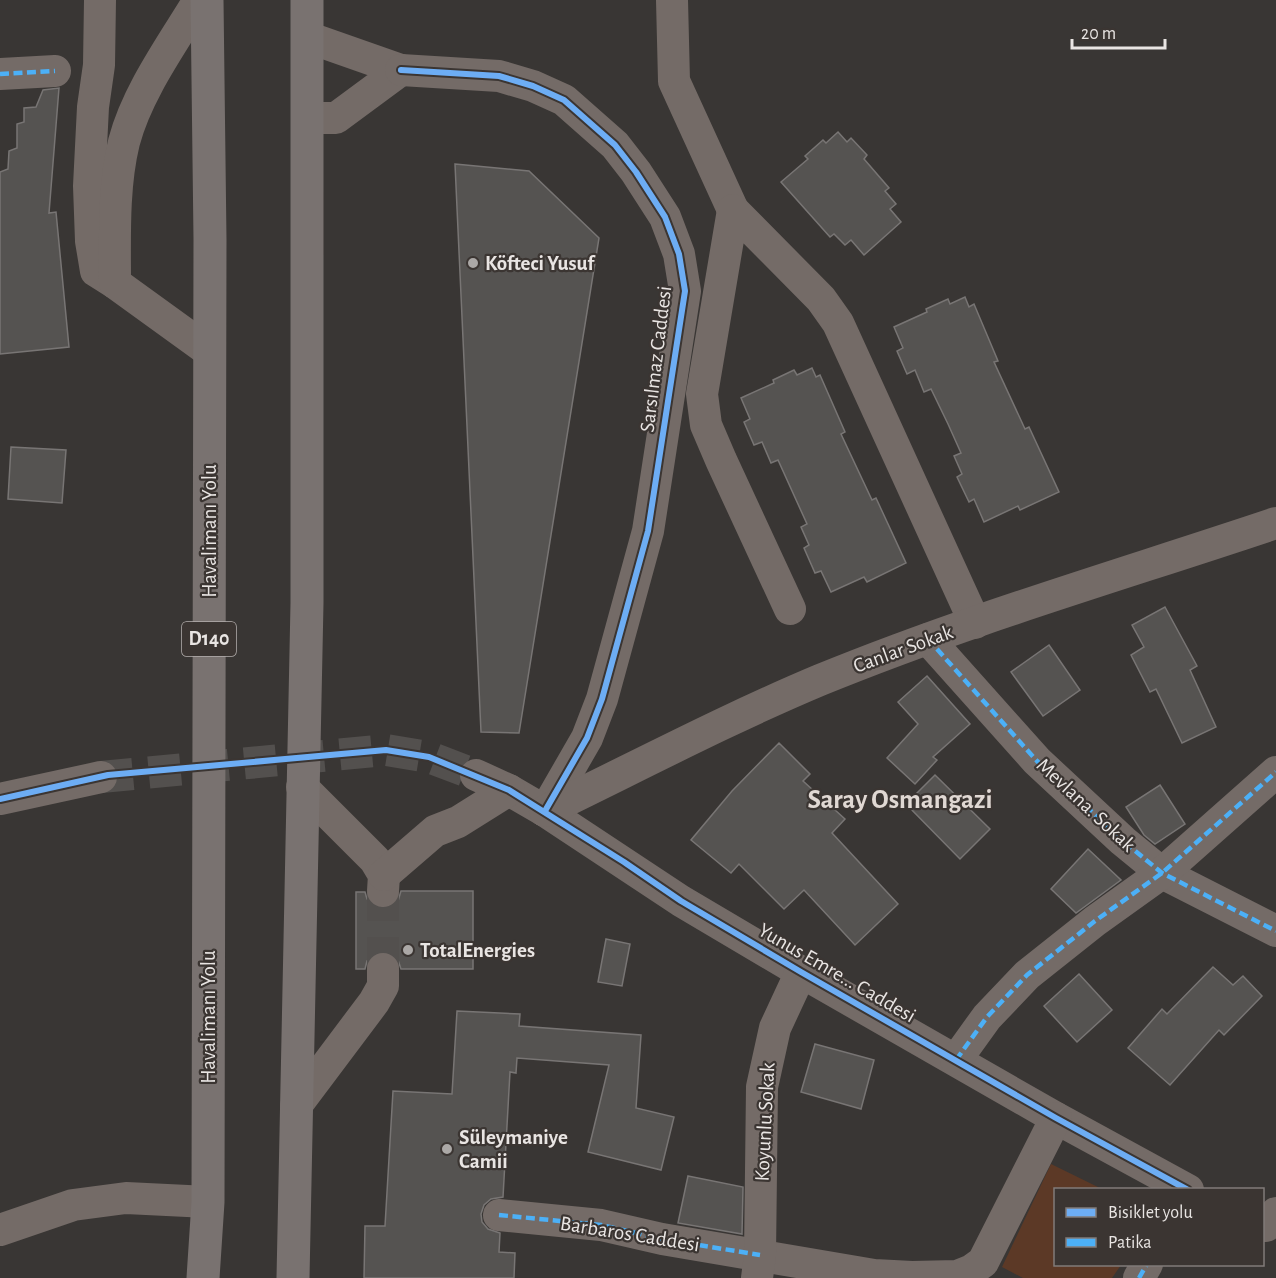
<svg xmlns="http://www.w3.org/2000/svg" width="1276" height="1278" viewBox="0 0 1276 1278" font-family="'Alegreya Sans',sans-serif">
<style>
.green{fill:#5c3926}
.building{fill:#555351;stroke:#787574;stroke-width:1.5}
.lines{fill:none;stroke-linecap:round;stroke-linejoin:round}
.minor-tunnel{stroke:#53504e;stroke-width:32;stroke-dasharray:32 16;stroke-linecap:butt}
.minor{stroke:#746b67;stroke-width:32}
.highway{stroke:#797270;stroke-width:33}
.quiet{stroke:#4cb0f7;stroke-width:4.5;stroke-dasharray:9 4.5;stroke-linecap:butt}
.cycleway-casing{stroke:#3b3532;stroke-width:10}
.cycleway{stroke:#6dadf4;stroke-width:6}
.poi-dot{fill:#aba8a6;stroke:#3b3532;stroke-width:2}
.labels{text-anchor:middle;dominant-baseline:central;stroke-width:4.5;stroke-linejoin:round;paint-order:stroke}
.shield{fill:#3b3532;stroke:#b5b0ae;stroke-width:1.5}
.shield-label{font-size:20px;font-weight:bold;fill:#e9e5e3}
.poi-label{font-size:21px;font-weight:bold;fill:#e9e5e3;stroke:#3b3532;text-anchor:start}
.street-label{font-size:21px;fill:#e9e5e3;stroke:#3b3532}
.district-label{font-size:27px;font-weight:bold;fill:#e0d8d3;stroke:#3b3532}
</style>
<rect width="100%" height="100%" fill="#393634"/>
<path class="green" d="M1051 1164 1102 1189 1056 1190V1264L1121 1265 1112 1278H1023L1002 1267Z"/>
<g class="building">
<path d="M59 88 49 213 56 212 69 347 0 354V172L8 169 9 151 17 148V124L24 122V108L36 107 43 90Z"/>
<path d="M838 132 847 142 851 138 867 155 864 159 889 188 885 191 896 204 890 209 901 222 864 255 851 240 845 245 834 234 830 237 781 182 808 159 805 156 823 140 826 143Z"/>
<path d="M455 164 529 171 599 238 519 733 481 732Z"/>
<path d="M965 297 969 307 974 304 998 361 994 362 1025 429 1029 427 1059 492 1020 510 1018 506 984 522 974 499 969 502 957 477 962 474 954 456 961 453 948 424 931 389 924 392 915 370 907 374 897 351 903 348 894 327 927 312 926 309 948 299 950 304Z"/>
<path d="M812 368 816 377 820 375 845 432 841 434 872 500 876 498 906 563 867 582 864 577 831 592 821 571 815 573 804 548 809 545 801 527 807 524 778 460 771 463 762 442 754 445 744 422 750 419 741 398 774 383 773 380 794 370 797 375Z"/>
<path d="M11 447 66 450 62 503 8 499Z"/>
<path d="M1165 607 1197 666 1190 670 1216 727 1182 743 1156 689 1150 692 1131 655 1144 647 1132 625Z"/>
<path d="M1049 645 1080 690 1043 716 1011 672Z"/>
<path d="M927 676 970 724 933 757 937 760 915 784 887 758 918 724 898 702Z"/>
<path d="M779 743 810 774 803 781 845 819 832 833 898 904 855 945 804 890 784 909 739 864 731 873 691 840 732 791Z"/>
<path d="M935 775 990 829 960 859 906 804Z"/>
<path d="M1160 785 1185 824 1155 844 1144 835 1126 807Z"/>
<path d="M1088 849 1121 880 1076 913 1051 889Z"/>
<path d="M401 891H473V969H401L398 960 391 953 384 951 374 954 367 961 365 969H356V892H365L367 899 373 906 382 909 392 907 398 901Z"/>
<path d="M606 939 630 944 622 986 598 982Z"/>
<path d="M1213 967 1233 985 1243 976 1262 996 1224 1035 1219 1030 1170 1085 1128 1048 1162 1009 1167 1014Z"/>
<path d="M1079 974 1112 1010 1077 1042 1044 1006Z"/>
<path d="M457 1011 520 1014 519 1026 641 1035 636 1108 674 1117 661 1170 588 1152 609 1065 517 1058 516 1073 510 1072 503 1197 491 1199 484 1205 481 1214 482 1222 488 1229 500 1233 499 1252 515 1253 514 1278H364L365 1226H385L393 1091 452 1094Z"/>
<path d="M815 1044 874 1060 861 1109 801 1092Z"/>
<path d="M688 1176 743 1187 742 1234 678 1223Z"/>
</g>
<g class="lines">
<g class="minor-tunnel">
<path d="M101 777 386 750 429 757 476 775"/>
<path d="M383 969V891"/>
</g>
<g class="minor">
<path d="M100 0 99 65 93 107 89 186 91 241 96 271 115 283"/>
<path d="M199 0C173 43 137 92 124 142 113 187 115 237 115 283L209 351"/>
<path d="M672 0 674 81 733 210"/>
<path d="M307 37 401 70 336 118H308"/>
<path d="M401 70 499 76 533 86 564 100 615 145 636 172 665 217 679 254 685 291 648 531 602 699 587 738 545 811"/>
<path d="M0 74 55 71"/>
<path d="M790 609 721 460 706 425 702 394 733 210 821 299 838 323 975 623"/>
<path d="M928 639 1037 761 1123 841 1162 873 1276 931"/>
<path d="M476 775 509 790 545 811 681 901 801 972 1056 1118 1188 1190"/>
<path d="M302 787 375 860 384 875 383 891"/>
<path d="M0 799 101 777"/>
<path d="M545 811C636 767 727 719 820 680 969 619 1124 574 1276 523"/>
<path d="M384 875 435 831 458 822 509 790"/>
<path d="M956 1060 987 1017 1027 975 1095 921 1162 873 1276 772"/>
<path d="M296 1106 374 1002 383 986V969"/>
<path d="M499 1215 601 1225 662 1239 874 1275 912 1277 957 1276 972 1270 983 1262 1056 1118"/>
<path d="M1266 1226 1276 1213"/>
<path d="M0 1230 73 1205 126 1198 208 1202"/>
<path d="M757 1278 760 1255 762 1087 775 1028 801 972"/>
<path d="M1139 1278 1147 1264"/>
</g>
<g class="highway">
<path d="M203 1278 208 1202 210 239 207 0"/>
<path d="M293 1278 307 603V0"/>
</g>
<g class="quiet">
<path d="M0 74 55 71"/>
<path d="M928 639 1037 761 1123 841 1162 873 1276 931"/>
<path d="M956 1060 987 1017 1027 975 1095 921 1162 873 1276 772"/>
<path d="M499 1215 601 1225 662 1239 760 1255"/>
<path d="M1139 1278 1147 1264"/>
</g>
<g class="cycleway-casing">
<g id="cycleway">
<path d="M401 70 499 76 533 86 564 100 615 145 636 172 665 217 679 254 685 291 648 531 602 699 587 738 545 811"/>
<path d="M0 799 108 775 386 750 429 757 509 790 624 862 681 901 801 972 1056 1118 1188 1190"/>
</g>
</g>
<use href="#cycleway" class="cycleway"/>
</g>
<g class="poi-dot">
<circle cx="473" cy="263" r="6"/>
<circle cx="408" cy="950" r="6"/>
<circle cx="447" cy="1149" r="6"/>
</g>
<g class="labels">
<rect class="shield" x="182" y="622" width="54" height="34" rx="4.5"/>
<g class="shield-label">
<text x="209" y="639">D140</text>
</g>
<g class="poi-label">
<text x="485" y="263">Köfteci Yusuf</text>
<text x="420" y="950">TotalEnergies</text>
<text x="459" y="1137">Süleymaniye<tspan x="459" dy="24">Camii</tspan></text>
</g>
<g class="street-label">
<text transform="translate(656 359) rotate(-83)">Sarsılmaz Caddesi</text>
<text transform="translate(209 531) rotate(-90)">Havalimanı Yolu</text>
<text transform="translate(903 649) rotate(-20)">Canlar Sokak</text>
<text transform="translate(1086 805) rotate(43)">Mevlana. Sokak</text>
<text transform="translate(837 973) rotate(30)">Yunus Emre... Caddesi</text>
<text transform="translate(208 1017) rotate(-90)">Havalimanı Yolu</text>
<text transform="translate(765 1122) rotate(-87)">Koyunlu Sokak</text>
<text transform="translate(630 1234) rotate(9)">Barbaros Caddesi</text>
</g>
<g class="district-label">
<text x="900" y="799">Saray Osmangazi</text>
</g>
</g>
<rect x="1054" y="1188" width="210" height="78" fill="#3b3532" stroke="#817b79" stroke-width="1.5"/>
<rect x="1066" y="1208" width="30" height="9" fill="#6dadf4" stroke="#817b79" stroke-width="1.5"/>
<text x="1108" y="1218" font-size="18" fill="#e9e5e3">Bisiklet yolu</text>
<rect x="1066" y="1238" width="30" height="9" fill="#4cb0f7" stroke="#817b79" stroke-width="1.5"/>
<text x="1108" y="1248" font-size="18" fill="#e9e5e3">Patika</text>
<path d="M1072 39v9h93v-9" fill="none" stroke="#e9e5e3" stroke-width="3"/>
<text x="1081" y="39" font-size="18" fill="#e9e5e3" stroke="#3b3532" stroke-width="4.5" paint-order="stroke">20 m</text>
</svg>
